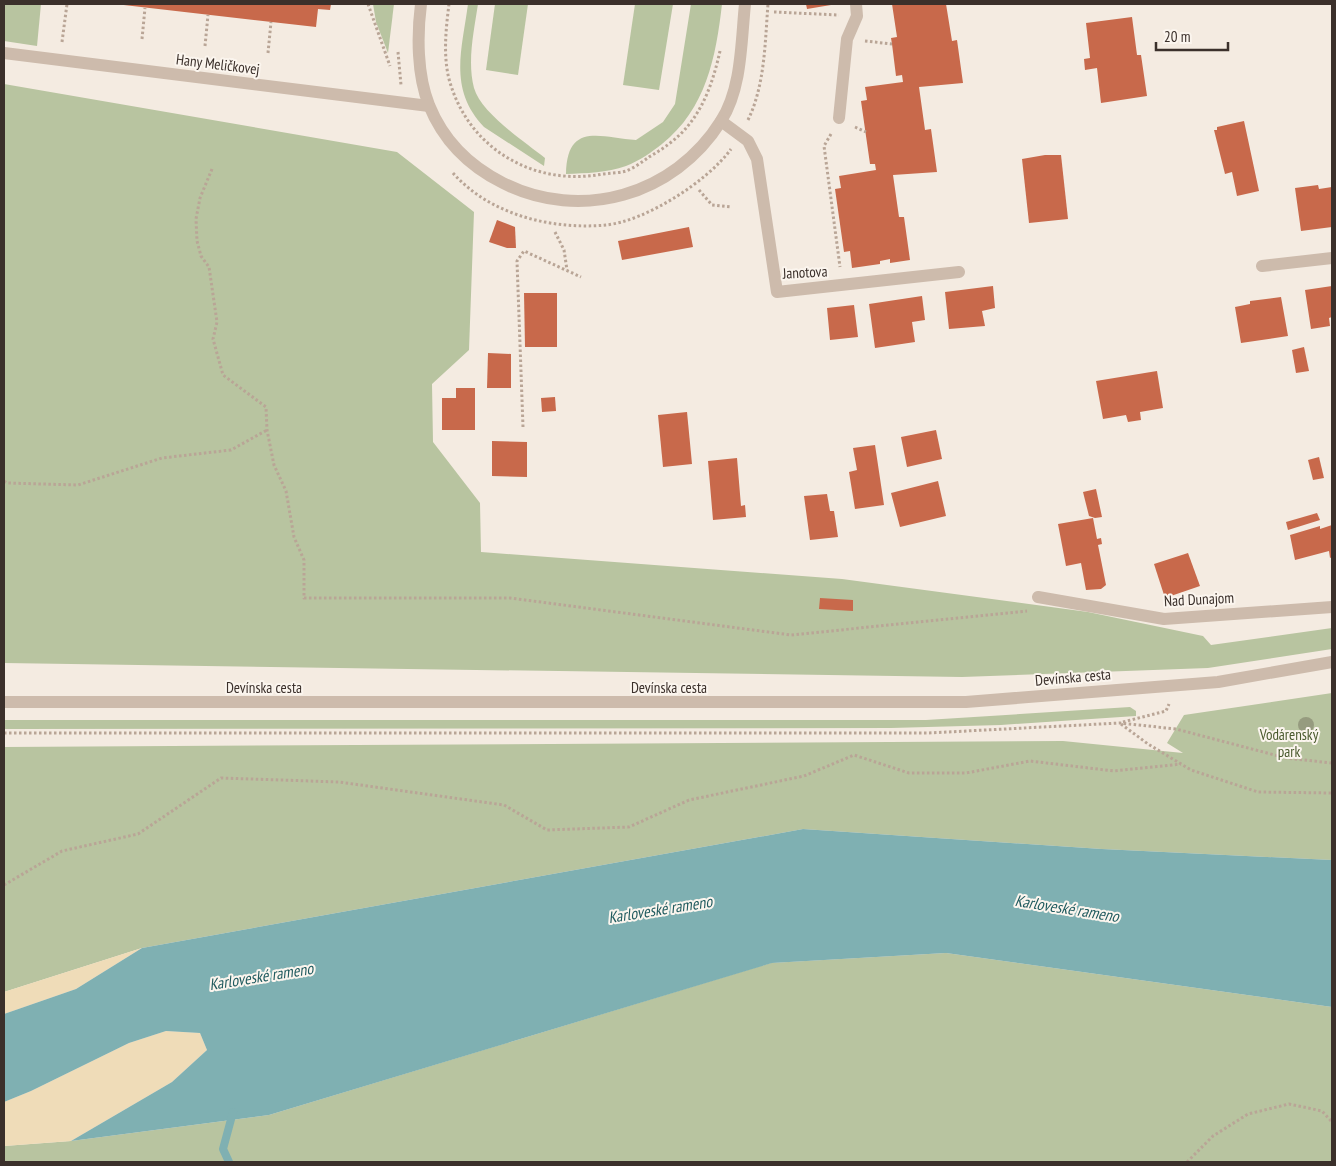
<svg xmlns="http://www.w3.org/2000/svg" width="1336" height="1166" viewBox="0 0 1336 1166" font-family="'PT Sans Narrow',sans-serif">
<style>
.green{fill:#b8c4a0}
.sand{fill:#efdcb8}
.water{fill:#7fb0b2}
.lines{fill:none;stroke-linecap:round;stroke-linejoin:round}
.stream{stroke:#7fb0b2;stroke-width:8}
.building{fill:#c8694b}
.path{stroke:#b9a596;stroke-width:3;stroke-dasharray:2.5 2.5;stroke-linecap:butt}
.minor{stroke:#cdbbac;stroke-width:12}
.tree{fill:#969b7f}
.labels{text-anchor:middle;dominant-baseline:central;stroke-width:4;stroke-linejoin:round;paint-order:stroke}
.street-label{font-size:15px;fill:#3b302b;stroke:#fbf5ee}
.park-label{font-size:15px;fill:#4a5a2e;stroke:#fbf5ee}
.water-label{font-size:16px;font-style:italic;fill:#1f5a5e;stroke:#fbf5ee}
</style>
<rect width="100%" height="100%" fill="#f4ebe1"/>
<g class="green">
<path d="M4 4H41L37 46 4 41Z"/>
<path d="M373 4H394L388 53 376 22Z"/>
<path d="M468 4H478C474 31 467 61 474 88 481 113 525 142 545 158L544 166 484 127C448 89 462 50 468 4Z"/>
<path d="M495 4H528L518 75 486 70Z"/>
<path d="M635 4H673L659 90 623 85Z"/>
<path d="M691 4H722C716 57 706 109 662 144 652 152 639 161 626 166 607 173 586 173 566 174 567 122 599 137 636 140L663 122 675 104Z"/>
<path d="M4 84 397 152 474 212 469 350 432 384 433 442 480 503 481 552 842 579 1088 612 1203 636 1211 645 1332 628V649L1208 668 962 677 4 663Z"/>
<path d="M1332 693V860L1102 849 803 829 142 948 4 992V747L1063 741 1183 753 1167 743 1184 715Z"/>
<path d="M1130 707 1136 711V716L1001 725 891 728 4 729V720H926Z"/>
<path d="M946 953 1332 1007V1162H4V1146L71 1141 269 1115 771 963Z"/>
</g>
<g class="sand">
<path d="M142 948 76 989 4 1014V992Z"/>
<path d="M166 1031 200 1033 207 1050 172 1082 71 1141 4 1146V1102L31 1091 129 1043Z"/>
</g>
<path class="water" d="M803 829 1102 849 1332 860V1007L946 953 772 963 269 1115 71 1141 172 1082 207 1050 200 1033 166 1031 129 1043 31 1091 4 1102V1014L76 989 142 948Z"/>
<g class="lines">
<path class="stream" d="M229 1162 223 1149 233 1112"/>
</g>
<g class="building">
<path d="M115 4H331L330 10 318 9 316 27Z"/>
<path d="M806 4H831V5L807 9Z"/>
<path d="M892 4H946L952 41 957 40 963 83 919 87 925 130 931 129 937 172 893 175 899 217H904L910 260 890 263V259L880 261V264L852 268 850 251 844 252 835 189 841 188 839 176 876 170 875 164H870L861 101 867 100 865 87 903 82 902 75 896 76 892 44 891 38 897 37Z"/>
<path d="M1132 17 1137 55H1141L1147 96 1101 103 1097 68 1085 70 1084 59 1090 58 1086 23Z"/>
<path d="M1244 121 1259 191 1237 196 1232 172 1225 174 1214 130H1217V127Z"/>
<path d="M1061 155 1068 219 1029 223 1022 159 1045 155Z"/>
<path d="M1318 185 1319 189 1332 187V227L1301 231 1295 188Z"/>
<path d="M497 220 515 227 516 248H507L489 242Z"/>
<path d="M689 227 693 247 622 260 618 241Z"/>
<path d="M993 286 995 308 982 311 985 326 949 329 945 292Z"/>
<path d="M1332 286V317L1329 318 1330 326 1311 329 1305 290Z"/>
<path d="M524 293H557V347H525Z"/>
<path d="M922 296 925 320 912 322 915 342 875 348 869 304Z"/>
<path d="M1281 297 1288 336 1241 343 1235 307 1250 304V301Z"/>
<path d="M854 305 858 337 830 340 827 308Z"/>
<path d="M1304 347 1309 371 1296 373 1292 350Z"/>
<path d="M488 353 511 354V388H487Z"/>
<path d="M1157 371 1163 408 1140 412 1141 420 1128 422 1126 415 1103 419 1096 381Z"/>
<path d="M456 388H475V430H442V398H456Z"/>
<path d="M555 397 556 411 542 412 541 398Z"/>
<path d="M687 412 692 464 663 467 658 415Z"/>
<path d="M936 430 942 459 907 467 901 437Z"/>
<path d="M492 441 527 442V477L492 476Z"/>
<path d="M875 445 884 505 855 509 849 472 857 470 853 448Z"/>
<path d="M1319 457 1324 478 1313 480 1308 460Z"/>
<path d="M737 458 741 506 745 505 746 517 713 520 708 461Z"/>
<path d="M938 481 946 516 900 527 891 493Z"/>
<path d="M1096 489 1102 517 1095 518 1089 516 1083 492Z"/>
<path d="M827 494 830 511H834L838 537 810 540 804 496Z"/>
<path d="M1317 513 1320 520 1288 530 1286 522Z"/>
<path d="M1093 518 1097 539 1101 538 1102 544 1098 545 1106 585 1101 589 1086 590 1081 563 1066 566 1058 524Z"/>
<path d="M1332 525V557L1330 558 1329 551 1295 560 1290 535 1320 526V529Z"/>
<path d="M1188 553 1200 586 1165 598 1154 564Z"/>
<path d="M820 598 853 600V611L819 609Z"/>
</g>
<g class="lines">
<g class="path">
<path d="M368 4 390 66"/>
<path d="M449 4C446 28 443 55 449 79 468 149 534 187 603 174 611 173 619 173 626 171 634 168 642 162 649 157 663 149 677 139 687 127 705 106 714 78 720 51"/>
<path d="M774 12 839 15"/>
<path d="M142 39 145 8"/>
<path d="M865 41 892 44"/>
<path d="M62 42 67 4"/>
<path d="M205 46 208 15"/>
<path d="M398 52 401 85"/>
<path d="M268 53 271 22"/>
<path d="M748 120C765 85 765 42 768 4"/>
<path d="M855 127 866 132"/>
<path d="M831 134 824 146 840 267"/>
<path d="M212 169 200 198 196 219 197 241 201 256 209 267 217 322 213 339 223 375 266 407 267 430 274 465 286 491 294 537 304 560V598H510L791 635 1027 611"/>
<path d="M453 173C490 215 552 230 606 225 646 221 708 181 731 149"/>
<path d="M699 190 712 205 731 207"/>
<path d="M555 232 564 250 567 270"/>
<path d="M523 427 517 261 524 251 581 277"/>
<path d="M4 481 7 483 78 485 162 458 231 450 267 430"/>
<path d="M1123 722 1166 711 1169 704"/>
<path d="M1121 724 1148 744 1191 770 1258 792 1332 793"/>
<path d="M4 733H928L1120 723 1176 729 1286 758 1332 763"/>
<path d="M4 885 62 851 138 834 221 778 339 782 504 805 547 830 629 827 689 800 804 776 854 755 909 773H966L1030 761 1114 771 1181 764"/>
<path d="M1187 1162 1213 1136 1248 1114 1289 1104 1322 1111 1332 1122"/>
</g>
<g class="minor">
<path d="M421 4C417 35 417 75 429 105 443 140 469 166 503 183 580 222 674 196 721 121 742 88 741 42 745 4"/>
<path d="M4 53 429 106"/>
<path d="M839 118 847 39 857 16 856 4"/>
<path d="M721 121 748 141 757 159 777 292 959 272"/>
<path d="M1262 266 1332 258"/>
<path d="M1038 597 1164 619 1332 607"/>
<path d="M4 702H966L1218 682 1332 662"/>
</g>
</g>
<circle class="tree" cx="1306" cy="725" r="8"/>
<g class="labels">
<g class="street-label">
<text transform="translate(218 64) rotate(7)">Hany Meličkovej</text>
<text transform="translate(805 272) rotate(-3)">Janotova</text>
<text transform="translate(1199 599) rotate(-3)">Nad Dunajom</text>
<text transform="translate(1073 677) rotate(-5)">Devínska cesta</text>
<text x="264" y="687">Devínska cesta</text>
<text x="669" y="687">Devínska cesta</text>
</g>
<g class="park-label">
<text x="1289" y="734">Vodárenský<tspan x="1289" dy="17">park</tspan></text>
</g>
<g class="water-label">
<text transform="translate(1067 908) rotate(9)">Karloveské rameno</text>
<text transform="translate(660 909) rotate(-9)">Karloveské rameno</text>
<text transform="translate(261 976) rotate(-9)">Karloveské rameno</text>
</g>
</g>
<rect width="1336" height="1166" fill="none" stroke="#3b302b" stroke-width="10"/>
<path d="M1156 42v8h72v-8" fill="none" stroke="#3b302b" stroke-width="2.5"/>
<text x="1164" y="42" font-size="15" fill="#3b302b" stroke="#fbf5ee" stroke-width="4" paint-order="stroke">20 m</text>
</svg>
